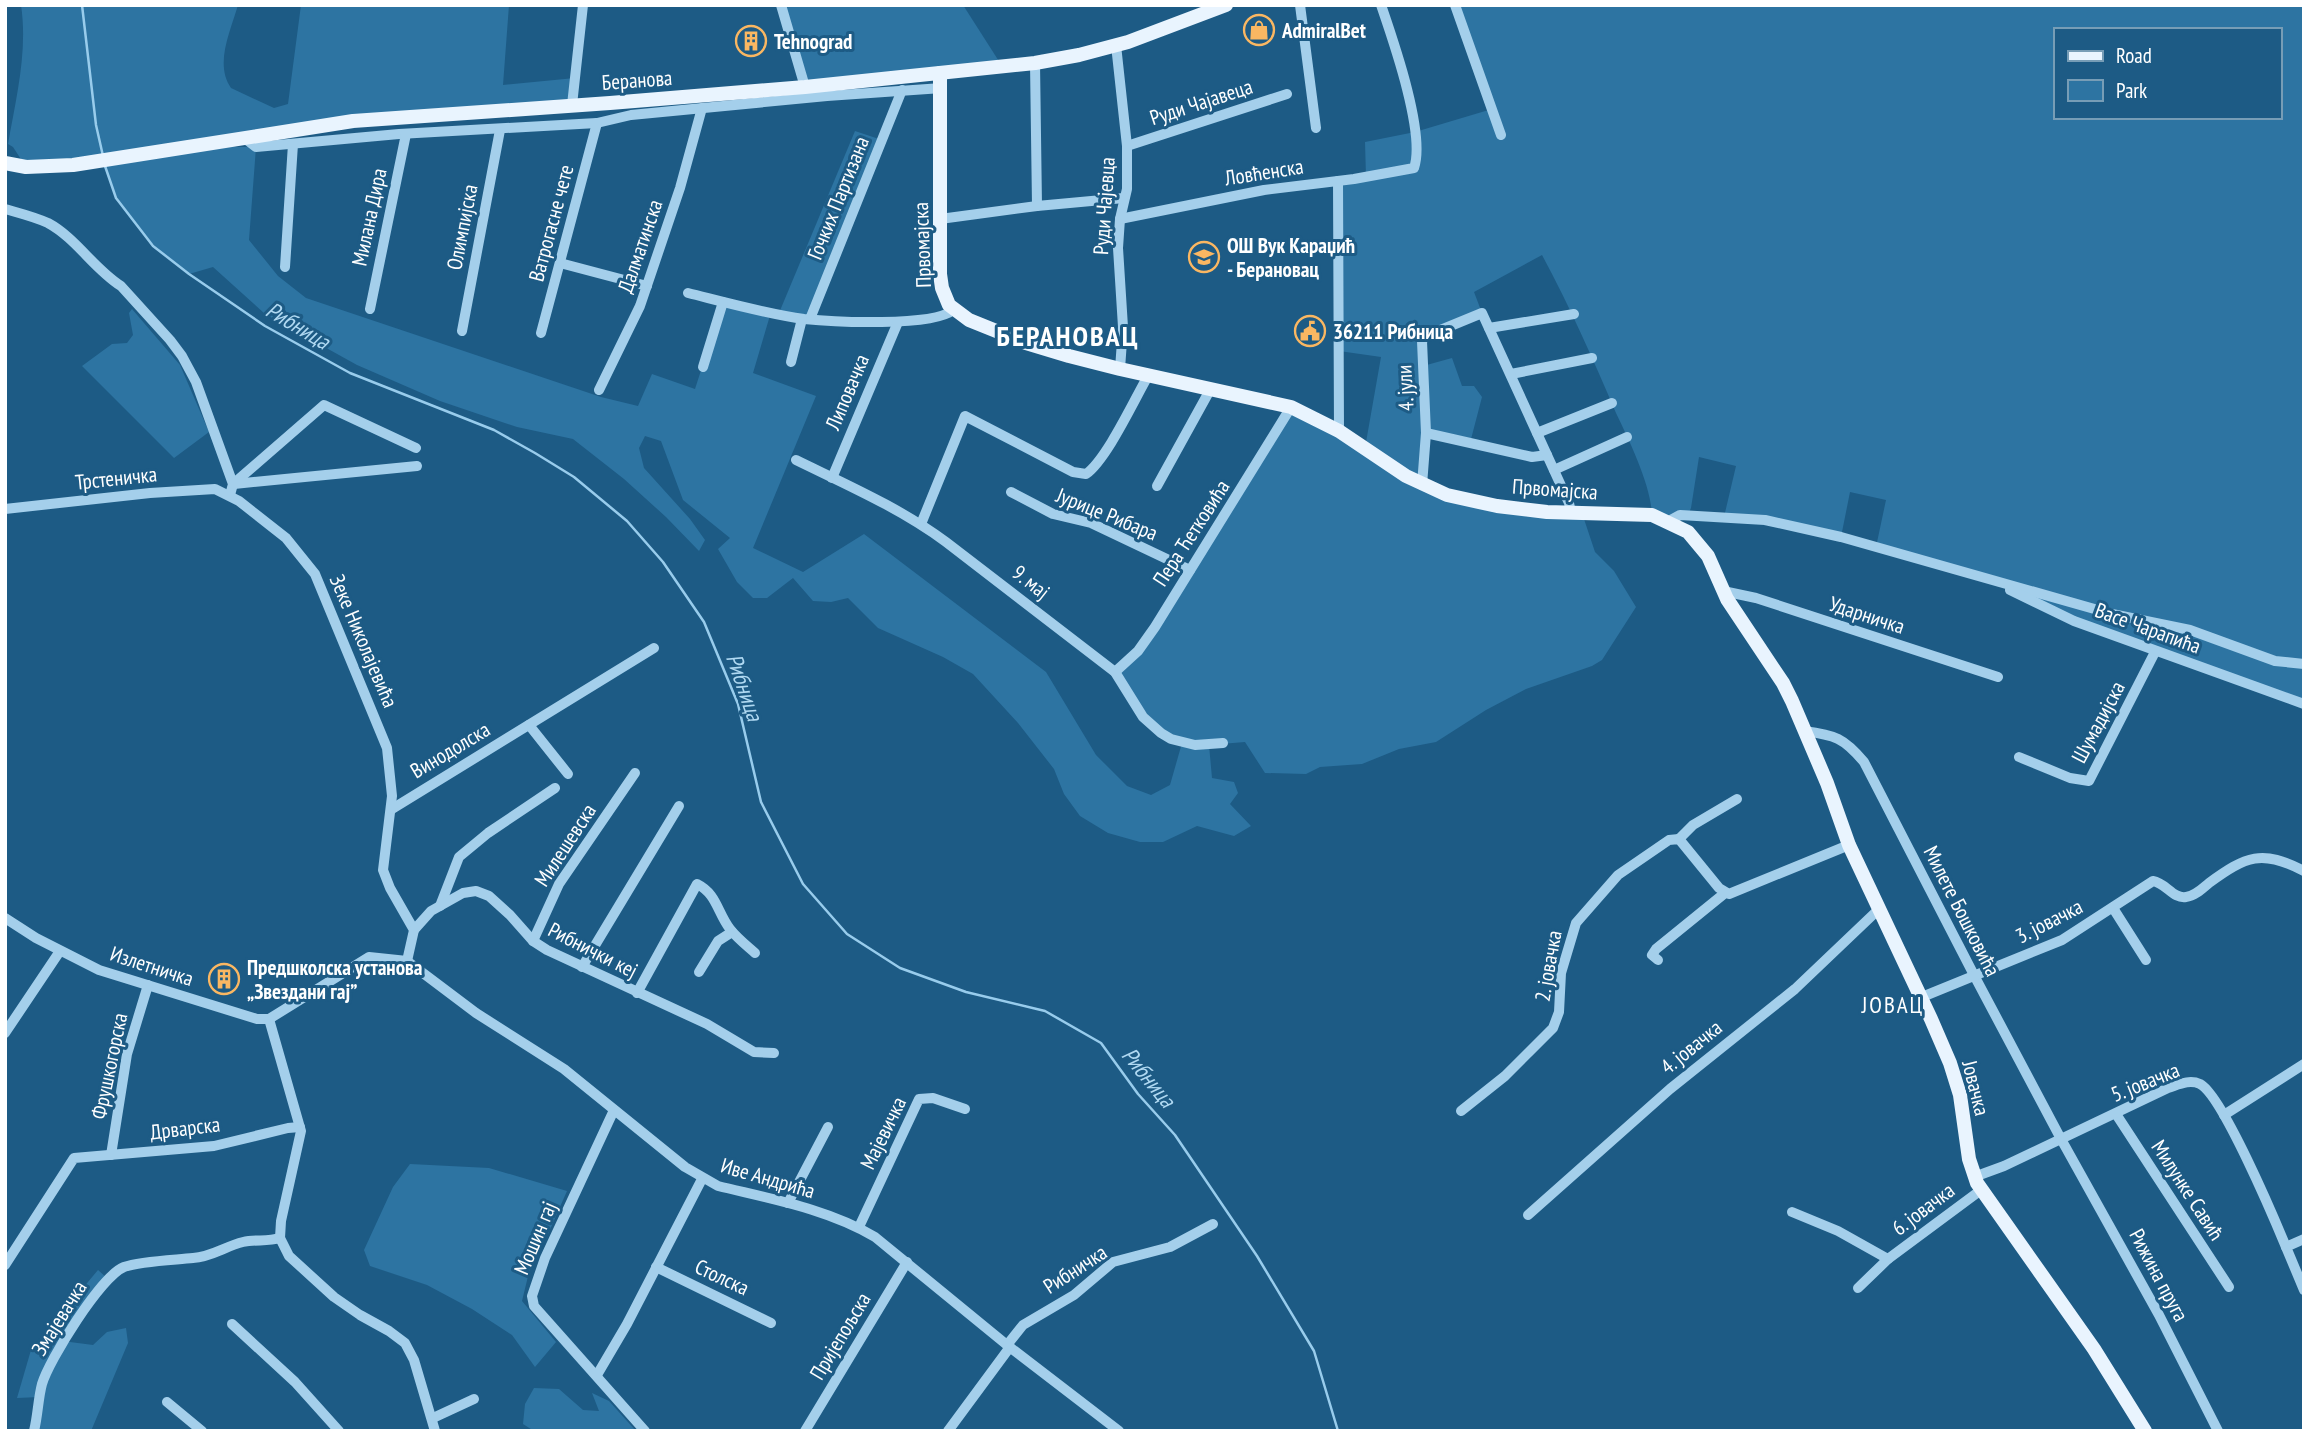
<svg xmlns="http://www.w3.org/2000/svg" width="2309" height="1436" viewBox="0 0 2309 1436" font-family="'PT Sans Narrow',sans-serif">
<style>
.green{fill:#2d74a2;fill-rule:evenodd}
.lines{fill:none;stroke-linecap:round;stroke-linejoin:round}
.stream{stroke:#98ccec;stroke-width:2.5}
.minor{stroke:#a4cfeb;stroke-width:10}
.major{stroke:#e9f4fe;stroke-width:14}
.labels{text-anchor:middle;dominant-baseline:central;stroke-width:6;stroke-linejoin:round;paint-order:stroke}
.poi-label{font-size:21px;font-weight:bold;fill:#fff;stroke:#1d5b85;text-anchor:start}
.street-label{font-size:21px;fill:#fff;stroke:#1d5b85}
.water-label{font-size:23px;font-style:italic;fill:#b0d9f2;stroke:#1d5b85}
.neighbourhood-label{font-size:23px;letter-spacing:2px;fill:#fff;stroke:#1d5b85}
.district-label{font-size:28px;font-weight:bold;letter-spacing:2px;fill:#fff;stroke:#1d5b85}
</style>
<rect width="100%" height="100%" fill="#1d5b85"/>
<g class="green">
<path d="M21 5H238C231 30 214 64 231 88L274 108 288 104 301 5H509L503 85 575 78 572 105 353 121 232 147H256L249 240 278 276 306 298 601 397 638 406 652 374 695 389 723 302 771 312 753 373 816 396 753 548 803 572 864 534 1046 672 1096 755 1127 786 1151 795 1170 785 1182 743 1161 733 1115 672 1129 661 1291 407 1365 448 1381 357 1339 351 1338 181 1366 177 1365 142 1415 132 1492 109 1455 5H2304V704L2155 652 1983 578 1876 547 1886 500 1850 492 1841 537 1724 517 1736 466 1699 457 1691 508 1688 515H1652C1651 485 1629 440 1616 413 1593 359 1570 307 1542 255L1474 292 1482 313 1426 336 1423 366 1452 358 1462 386H1474L1482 397 1470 443 1426 434 1422 484 1451 496 1582 513 1595 552 1614 571 1636 607 1602 660 1592 666 1526 689 1486 710 1436 742 1399 749 1362 764 1320 767 1306 774 1265 773 1245 742 1209 745 1212 778 1234 782 1238 793 1230 804 1251 826 1234 836 1197 826 1163 842H1140L1108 833 1080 816 1064 794 1054 769 1018 723 973 674 943 657 878 628 848 598 831 602 813 601 793 578 767 598H753L737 582 718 549 730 538 683 500 661 441 645 436 639 448 644 468 690 519 705 540 699 551 666 517 624 479 573 439 517 427 440 401 357 365 265 314 213 267 189 274C145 240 116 213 103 157L26 167 13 147 8 144C16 99 28 51 21 5ZM2055 30H2279V117H2055Z"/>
<path d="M781 5H963L1002 66 805 87Z"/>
<path d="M855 131 882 140 810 319 779 313Z"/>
<path d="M132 309 180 365 209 432 174 458 82 366 112 344 127 343 133 335 129 313Z"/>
<path d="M410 1164 489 1168 567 1191 548 1234 531 1264 522 1301 556 1342 535 1367 512 1335 472 1309 427 1285 370 1266 364 1250 393 1187Z"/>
<path d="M98 1270 108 1279 93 1290 60 1337 70 1342 93 1345 107 1332 126 1328 128 1343 91 1431H34L39 1397 17 1398 31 1350Z"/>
<path d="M534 1388 559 1389 583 1410 599 1411 592 1393 609 1401 636 1431H534L523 1424 525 1404Z"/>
</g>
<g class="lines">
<g class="stream">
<path d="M82 5 96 125 103 156"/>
<path d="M105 166 116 198 153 246 189 274 265 326 350 373 494 430 535 453 574 477 627 521 663 562 704 622 738 704 761 802 803 884 847 934 900 968 966 992 1045 1011 1101 1043 1138 1094 1175 1135 1257 1256 1314 1351 1338 1431"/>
</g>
<g class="minor">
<path d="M781 5 805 87"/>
<path d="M1300 5 1316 128"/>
<path d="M1455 5 1501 135"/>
<path d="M1116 45 1127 146V189L1120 219 1118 248 1123 327 1120 369"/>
<path d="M1035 63 1037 206"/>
<path d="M572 105 583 5"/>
<path d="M243 137 256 147 399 134 597 123 631 115 827 96 942 88"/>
<path d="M1127 146 1287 94"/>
<path d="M1338 181 1339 431"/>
<path d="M5 209C19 213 35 217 48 223 76 238 94 269 121 286L170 340 182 356 196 382 233 484 230 495"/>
<path d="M940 219 1037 206 1124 198"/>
<path d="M1120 219 1264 190 1354 179 1414 168C1426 134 1393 40 1381 5"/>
<path d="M560 263 647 286"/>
<path d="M285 267 293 144"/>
<path d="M688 293C724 302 767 314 804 319 833 322 933 327 953 310"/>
<path d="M370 309 406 134"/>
<path d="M810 319 902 90"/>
<path d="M1489 328 1574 314"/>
<path d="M462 331 500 130"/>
<path d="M541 333 597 123"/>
<path d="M791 362 802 319"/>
<path d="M703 367 723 302"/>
<path d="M1511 374 1592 358"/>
<path d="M599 390 640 306 680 188 702 108"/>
<path d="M1426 433 1532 457 1547 455"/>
<path d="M1537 433 1612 403"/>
<path d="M796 460C847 485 900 508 946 542L1115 672 1143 717 1161 733 1171 739 1195 745 1223 743"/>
<path d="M1554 470 1627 437"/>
<path d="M832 478 898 322"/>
<path d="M233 484 324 405 416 448"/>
<path d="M234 484 417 466"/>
<path d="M1422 485 1426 433 1422 341 1426 336 1482 313 1569 503 1571 513"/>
<path d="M1157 486 1210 390"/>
<path d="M1011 492 1053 514 1091 523 1190 570"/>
<path d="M5 509 150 493 215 489 239 501 286 538 315 574 387 748 392 796 383 870 390 888 414 930 407 961"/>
<path d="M1669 521 1680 515 1765 520 1841 537 2112 614 2190 630 2275 661 2304 664"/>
<path d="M921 524 965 416 1073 472 1086 474C1107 459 1134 400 1148 376"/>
<path d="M2010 590 2074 621 2304 704"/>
<path d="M1723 591 1756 598 1998 677"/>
<path d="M1115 672 1138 651 1155 627 1291 407"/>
<path d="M529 725 568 774"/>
<path d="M1804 731C1835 735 1844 738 1864 762L1975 977 2061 1139 2159 1315 2218 1431"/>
<path d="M2019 757 2070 778 2089 781 2155 652"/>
<path d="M392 809 654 648"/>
<path d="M1679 839 1693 825 1737 799"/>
<path d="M440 906 459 857 488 833 555 788"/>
<path d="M2113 908 2146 960"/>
<path d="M5 918 36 938 99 970 257 1019H269L369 957 407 961 476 1013 564 1069 685 1167 718 1186C771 1199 828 1209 875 1237L1007 1345 1119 1431"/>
<path d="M414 930 431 911 463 893 476 891 489 896 510 915 533 941 547 950 707 1024 754 1052 774 1053"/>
<path d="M533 941 559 884 635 773"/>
<path d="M1658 960 1652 955 1656 949 1725 893"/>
<path d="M582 967 679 806"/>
<path d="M699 972 718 941 732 932"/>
<path d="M637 993 697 884C717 894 717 912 730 929 737 938 746 945 755 953"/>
<path d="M1922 997 2062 940 2153 881C2166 883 2173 899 2186 897 2195 896 2203 888 2209 883 2246 856 2262 849 2304 871"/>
<path d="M269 1019 301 1131 281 1221 280 1238 289 1256 334 1297 360 1315 389 1331 405 1343 414 1360 435 1431"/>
<path d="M5 1033 60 951"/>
<path d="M614 1110 545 1258 532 1296 534 1306 645 1431"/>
<path d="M1461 1111 1505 1076 1553 1028 1559 1012 1561 973 1576 923 1618 875 1669 840 1679 839 1719 888 1729 894 1849 845"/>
<path d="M2116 1114 2229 1287"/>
<path d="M2224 1115 2304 1064"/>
<path d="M111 1155 127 1054 148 985"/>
<path d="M1974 1177 2004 1166 2168 1088C2178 1085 2189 1079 2200 1084 2222 1095 2274 1218 2286 1247"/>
<path d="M788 1203 828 1127"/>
<path d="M1792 1212 1838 1231 1888 1259"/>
<path d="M1528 1215 1670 1089 1795 989 1879 909"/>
<path d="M859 1227 919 1099 933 1098 965 1109"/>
<path d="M2304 1239 2286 1247 2304 1290"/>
<path d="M5 1265 74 1158 214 1146 288 1128 300 1127"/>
<path d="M656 1267 771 1323"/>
<path d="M1858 1288 1888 1259 1981 1190"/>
<path d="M232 1324 295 1382 339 1431"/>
<path d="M1007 1345 1023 1325 1074 1295 1113 1262 1170 1247 1213 1224"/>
<path d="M597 1375 627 1324 702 1179"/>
<path d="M167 1402 202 1431"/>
<path d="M433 1418 474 1399"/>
<path d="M34 1431C38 1415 38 1399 42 1384 49 1360 101 1276 124 1267 141 1261 174 1260 193 1258 211 1257 226 1246 243 1242 256 1239 267 1242 280 1238"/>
<path d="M805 1431 907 1262"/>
<path d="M948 1431 1010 1347"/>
</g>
<g class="major">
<path d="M940 73V274L942 288 949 305 969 320 1026 343 1069 356 1120 369 1291 407 1339 431 1406 476 1447 495 1497 506 1547 512 1652 515 1688 532 1708 556 1727 599 1783 683 1792 701 1827 783 1849 845 1931 1019 1950 1063 1960 1095 1969 1159 1977 1183 2094 1349 2145 1431"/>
<path d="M5 163 26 167 73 165 353 121 610 103 805 87 1035 63 1079 55 1128 42 1226 5"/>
</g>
</g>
<defs>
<g id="shop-ring" transform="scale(1.575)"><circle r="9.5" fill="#1d5b85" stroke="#fab762" stroke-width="1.5"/><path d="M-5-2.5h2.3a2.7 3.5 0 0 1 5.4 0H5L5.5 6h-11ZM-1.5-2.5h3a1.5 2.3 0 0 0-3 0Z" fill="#fab762"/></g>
<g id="building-ring" transform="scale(1.575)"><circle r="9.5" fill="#1d5b85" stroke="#fab762" stroke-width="1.5"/><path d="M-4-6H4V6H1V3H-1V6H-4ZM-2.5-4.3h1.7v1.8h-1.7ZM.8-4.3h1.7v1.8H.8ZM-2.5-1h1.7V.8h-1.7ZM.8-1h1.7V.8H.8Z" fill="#fab762"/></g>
<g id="school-ring" transform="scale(1.575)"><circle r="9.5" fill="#1d5b85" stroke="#fab762" stroke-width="1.5"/><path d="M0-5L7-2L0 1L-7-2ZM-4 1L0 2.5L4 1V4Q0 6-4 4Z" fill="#fab762"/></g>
<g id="civic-ring" transform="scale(1.575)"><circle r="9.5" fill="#1d5b85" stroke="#fab762" stroke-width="1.5"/><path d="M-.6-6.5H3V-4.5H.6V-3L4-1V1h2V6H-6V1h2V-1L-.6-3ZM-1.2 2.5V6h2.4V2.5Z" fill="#fab762"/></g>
</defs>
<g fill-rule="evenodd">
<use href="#shop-ring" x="1259" y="30"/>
<use href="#building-ring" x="751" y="41"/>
<use href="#school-ring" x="1204" y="257"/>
<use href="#civic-ring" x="1310" y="331"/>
<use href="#building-ring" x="224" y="979"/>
</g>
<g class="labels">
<g class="poi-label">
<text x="1282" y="30">AdmiralBet</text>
<text x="774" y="41">Tehnograd</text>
<text x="1227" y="245">ОШ Вук Караџић<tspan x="1227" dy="24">- Берановац</tspan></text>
<text x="1333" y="331">36211 Рибница</text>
<text x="247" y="967">Предшколска установа<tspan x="247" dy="24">„Звездани гај”</tspan></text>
</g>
<g class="street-label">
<text transform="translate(637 80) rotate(-4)">Беранова</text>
<text transform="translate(1201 102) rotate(-18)">Руди Чајавеца</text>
<text transform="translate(1264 172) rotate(-9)">Ловћенска</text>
<text transform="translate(838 198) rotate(-68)">Гочких Партизана</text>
<text transform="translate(1104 206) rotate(-86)">Руди Чајевца</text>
<text transform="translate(369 217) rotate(-78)">Милана Дира</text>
<text transform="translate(551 223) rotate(-75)">Ватрогасне чете</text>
<text transform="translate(462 227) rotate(-79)">Олимпијска</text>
<text transform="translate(922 245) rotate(-92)">Првомајска</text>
<text transform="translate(640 246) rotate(-71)">Далматинска</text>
<text transform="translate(1405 388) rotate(-93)">4. јули</text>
<text transform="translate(847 392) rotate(-67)">Липовачка</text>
<text transform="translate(116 478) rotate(-6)">Трстеничка</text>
<text transform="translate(1555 489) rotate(4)">Првомајска</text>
<text transform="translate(1107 514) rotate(22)">Јурице Рибара</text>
<text transform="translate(1191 533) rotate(-57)">Пера Ћетковића</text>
<text transform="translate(1031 582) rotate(38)">9. мај</text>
<text transform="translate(1867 615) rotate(18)">Ударничка</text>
<text transform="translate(2148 628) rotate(20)">Васе Чарапића</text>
<text transform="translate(364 641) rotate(67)">Зеке Николајевића</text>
<text transform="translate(2098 722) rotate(-62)">Шумадијска</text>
<text transform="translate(450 750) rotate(-31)">Винодолска</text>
<text transform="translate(565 845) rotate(-57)">Милешевска</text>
<text transform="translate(1962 911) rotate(63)">Милете Бошковића</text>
<text transform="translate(2049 921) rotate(-27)">3. јовачка</text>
<text transform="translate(593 950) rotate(27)">Рибнички кеј</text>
<text transform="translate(152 966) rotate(18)">Излетничка</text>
<text transform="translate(1548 966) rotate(-80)">2. јовачка</text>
<text transform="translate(1691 1047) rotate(-39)">4. јовачка</text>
<text transform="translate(109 1066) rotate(-78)">Фрушкогорска</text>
<text transform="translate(2145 1082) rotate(-22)">5. јовачка</text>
<text transform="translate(1976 1088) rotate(76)">Јовачка</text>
<text transform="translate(185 1128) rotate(-7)">Дрварска</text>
<text transform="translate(883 1133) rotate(-64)">Мајевичка</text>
<text transform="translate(768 1178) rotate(16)">Иве Андрића</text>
<text transform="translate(2188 1190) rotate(57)">Милунке Савић</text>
<text transform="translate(1923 1209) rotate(-37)">6. јовачка</text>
<text transform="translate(535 1238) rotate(-67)">Мошин гај</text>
<text transform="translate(1075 1269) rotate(-33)">Рибничка</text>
<text transform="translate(2159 1275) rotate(62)">Рижина пруга</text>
<text transform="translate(722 1277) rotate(25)">Столска</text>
<text transform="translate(59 1318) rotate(-58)">Змајевачка</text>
<text transform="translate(840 1336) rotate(-59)">Пријепољска</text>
</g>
<g class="water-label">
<text transform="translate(298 325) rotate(31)">Рибница</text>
<text transform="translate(745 687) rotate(71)">Рибница</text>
<text transform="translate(1149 1077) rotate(51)">Рибница</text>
</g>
<g class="neighbourhood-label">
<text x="1893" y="1004">ЈОВАЦ</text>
</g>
<g class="district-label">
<text x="1068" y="335">БЕРАНОВАЦ</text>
</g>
</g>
<rect width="2309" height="1436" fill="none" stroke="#ffffff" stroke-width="14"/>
<rect x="2054" y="28" width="228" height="91" fill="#1d5b85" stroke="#779db6" stroke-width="2"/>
<rect x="2068" y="51" width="35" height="10" fill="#e9f4fe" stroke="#779db6" stroke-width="2"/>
<text x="2116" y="63" font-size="21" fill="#ffffff">Road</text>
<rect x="2068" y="80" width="35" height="21" fill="#2d74a2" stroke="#779db6" stroke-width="2"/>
<text x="2116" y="98" font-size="21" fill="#ffffff">Park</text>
</svg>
